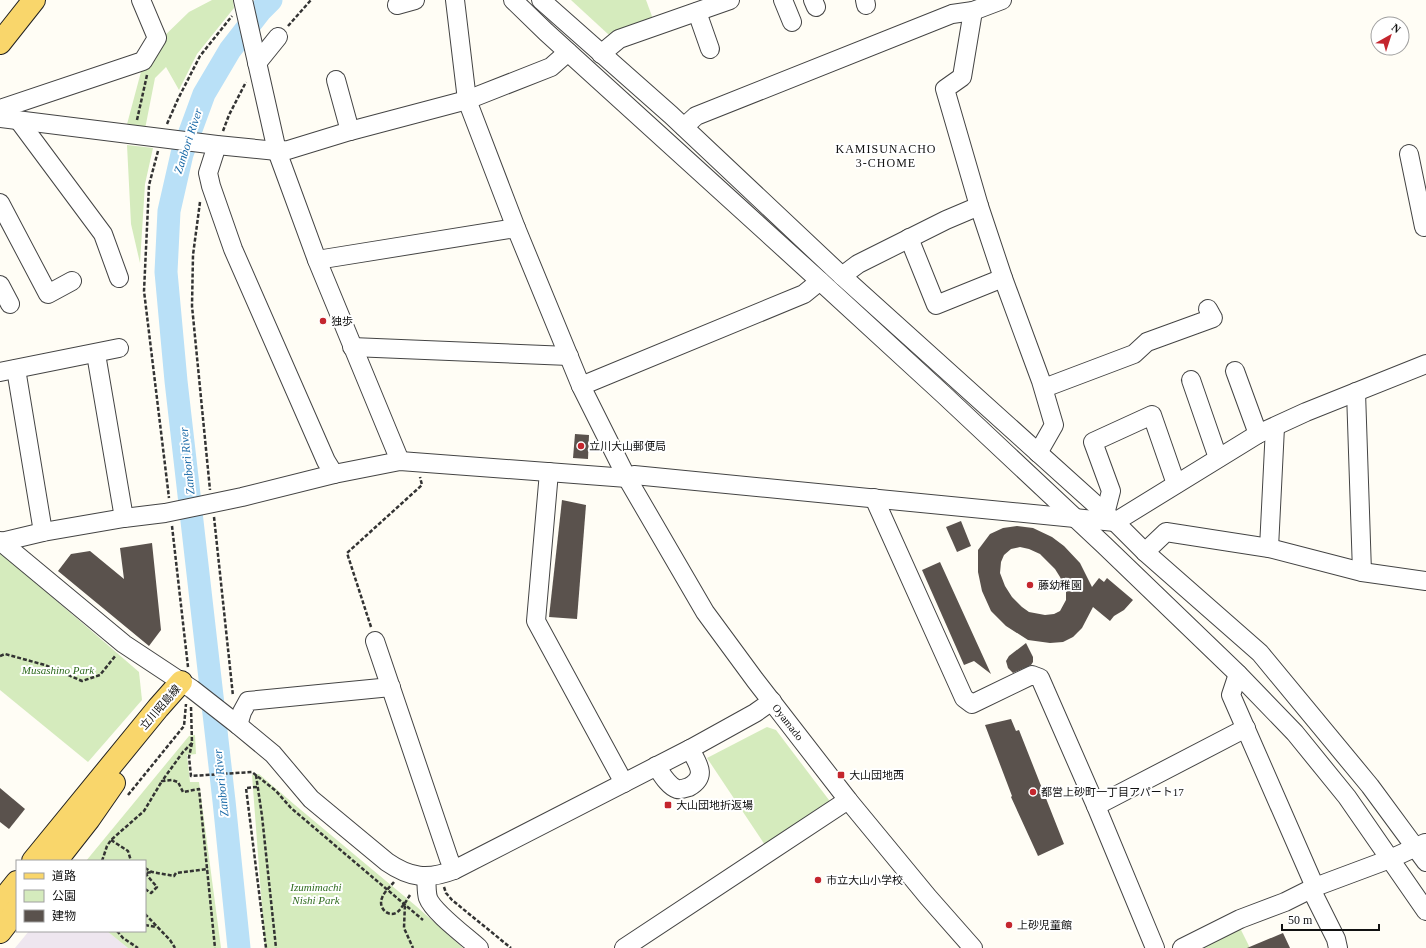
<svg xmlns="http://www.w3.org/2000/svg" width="1426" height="948" viewBox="0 0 1426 948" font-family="'Times New Roman','Noto Sans JP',serif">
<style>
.industrial{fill:#eee6ef}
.green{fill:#d5ebbd}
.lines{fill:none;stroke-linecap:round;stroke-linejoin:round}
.river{stroke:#b9e0f7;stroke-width:23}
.building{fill:#5a524d;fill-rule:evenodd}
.minor-casing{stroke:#444;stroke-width:20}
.major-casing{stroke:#222;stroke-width:24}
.path{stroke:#333;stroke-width:2.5;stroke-dasharray:4 2;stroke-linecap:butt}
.minor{stroke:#fff;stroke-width:18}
.major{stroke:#f9d66b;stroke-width:22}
.poi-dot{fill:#c4262e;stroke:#fff;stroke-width:1.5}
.labels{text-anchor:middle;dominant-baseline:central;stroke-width:4;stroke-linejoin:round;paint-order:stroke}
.poi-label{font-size:11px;fill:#111;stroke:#fff;text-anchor:start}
.park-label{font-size:11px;font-style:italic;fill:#2f6b1f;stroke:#fff}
.street-label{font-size:11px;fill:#111;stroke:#fff}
.water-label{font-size:12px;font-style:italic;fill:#1768a6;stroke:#fff}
.neighbourhood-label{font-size:12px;letter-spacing:1px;fill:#111;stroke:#fff}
</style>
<rect width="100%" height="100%" fill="#fffdf5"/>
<path class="industrial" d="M29 931H107L128 948H15Z"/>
<g class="green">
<path d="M212 0H233L234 8 197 54 179 90 166 67 155 78 145 129 126 128 142 68 157 43 189 12Z"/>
<path d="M571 0H646L653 19 609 35Z"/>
<path d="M127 145 153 148 145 184 140 263 131 224Z"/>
<path d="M0 552 139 672 142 700 88 762 0 690Z"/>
<path d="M767 727 776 730 832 804 767 848 707 758Z"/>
<path d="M195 735 196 754 187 755 190 782H199L221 948H128L107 931H145V861H86L189 736Z"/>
<path d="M259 774 295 805 416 906 463 948H265L252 775Z"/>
<path d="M1240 928 1250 948H1201Z"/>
</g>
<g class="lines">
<path class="river" d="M239 948 224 801 176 381 166 272 169 211 182 154 204 94 230 50 261 10 271 0"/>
</g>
<g class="building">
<path d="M575 434 589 435 588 459 573 458Z"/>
<path d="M562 500 586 505 577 619 549 617Z"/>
<path d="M961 521 971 546 957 552 946 527Z"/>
<path d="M1017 526 1033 528 1052 537 1064 546 1080 563 1092 587 1099 578 1104 582 1107 578 1133 600 1124 610 1114 616 1110 621 1093 607 1082 628 1073 637 1063 642 1050 643 1028 640 1006 626 991 611 982 591 978 572V550L990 534 1003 528ZM1020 547 1029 549 1040 554 1055 569 1060 577 1066 591V600L1060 611 1054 614 1045 615 1029 612 1022 607 1012 597 1005 586 1000 573 1001 562 1004 555 1011 549Z"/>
<path d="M152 543 161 630 149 646 58 571 71 554 90 551 124 579 120 548Z"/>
<path d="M940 562 991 674 974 661 964 665 922 570Z"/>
<path d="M1026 643 1033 657V662L1031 665 1013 673 1008 668 1006 661 1009 656Z"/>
<path d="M1011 719 1016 731 1019 730 1064 844 1038 856 1011 797 1012 796 985 725Z"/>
<path d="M0 788 25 809 9 829 0 822Z"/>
<path d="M1283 933 1290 948H1247Z"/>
</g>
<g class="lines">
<g class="minor-casing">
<g id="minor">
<path d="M243 0 277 151 317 260 400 461"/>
<path d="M455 0 467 100 516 228 581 386 627 478 705 612 755 680 848 800 928 897 973 948"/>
<path d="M513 0 546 32 820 281 943 394 1104 545 1238 674 1295 733 1347 797 1426 911"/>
<path d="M541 0 671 115 842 276 1115 522 1145 552 1260 653 1370 786 1426 862"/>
<path d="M783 0 792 22"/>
<path d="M813 0 816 7"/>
<path d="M865 0 866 5"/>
<path d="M397 5 415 0"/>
<path d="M973 11 962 77 945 89 979 206 1003 278 1041 381 1054 425 1038 453"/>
<path d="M697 12 710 49"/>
<path d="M601 54 619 39 730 0"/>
<path d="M257 63 278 37"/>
<path d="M336 80 350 131"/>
<path d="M0 109 143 61 157 38 141 0"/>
<path d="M0 118 217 145 277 151 288 150 350 131 467 100 551 67 568 52"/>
<path d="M19 121 103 234 119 278"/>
<path d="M684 127 696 116 952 14 973 11 1002 0"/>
<path d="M217 145 208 173 211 186 233 249 326 461 334 474"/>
<path d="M1409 154 1424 227 1426 226"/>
<path d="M0 203 48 294 72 281"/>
<path d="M909 238 936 305 1003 278"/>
<path d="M317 260 516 228"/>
<path d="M842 276 858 264 946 220 979 206"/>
<path d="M0 285 10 304"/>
<path d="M352 347 569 356"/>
<path d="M96 354 124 518"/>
<path d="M16 369 43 532"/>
<path d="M1235 371 1258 434"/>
<path d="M0 372 119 348"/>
<path d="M1191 380 1218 458"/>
<path d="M581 386 804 294 820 281"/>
<path d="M1044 388 1134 354 1147 342 1213 318 1208 309"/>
<path d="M1356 392 1362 572"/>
<path d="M549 472 536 621 624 783"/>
<path d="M874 498 964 698 972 704 1032 675 1040 678 1096 806 1155 948"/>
<path d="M1105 514 1111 491 1093 442 1152 415 1176 484"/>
<path d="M0 541 124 644 192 689 238 725 273 754 311 799 387 862C410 878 428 880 454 870L690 749 755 713 772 701"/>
<path d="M1 542 43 532 124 518 165 513 242 497 334 474 400 461 627 478 634 475 1115 522 1258 434 1306 412 1426 364"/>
<path d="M1269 548 1275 427"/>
<path d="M1145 552 1166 532 1269 548 1362 572 1426 581"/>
<path d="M375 641 449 859 454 870"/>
<path d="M1238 674 1231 695 1315 887"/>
<path d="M238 725 242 712 248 701 391 687"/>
<path d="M656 766C661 773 668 786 677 789 681 790 686 788 689 787 708 776 698 764 690 749"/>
<path d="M1096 806 1246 728"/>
<path d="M426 877C427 884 426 891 428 898 433 912 467 937 479 948"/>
<path d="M1311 889 1336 939 1338 948"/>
<path d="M624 948 848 800"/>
<path d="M1182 948 1240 919 1285 902 1315 887 1390 859 1425 843"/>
</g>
</g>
<g class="major-casing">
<g id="major">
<path d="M0 43 34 0"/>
<path d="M33 861 158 708 181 682"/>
<path d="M56 861 89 819 114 783"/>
<path d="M0 903 17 882"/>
<path d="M0 932 17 910"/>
</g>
</g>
<g class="path">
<path d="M288 26 311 0"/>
<path d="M137 120 147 75"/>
<path d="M167 124 178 99 200 56 232 16"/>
<path d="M223 131 229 115 246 82"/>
<path d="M158 151 149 185 144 291 169 498"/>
<path d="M200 202 193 255 192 306 210 490"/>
<path d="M214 517 233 696"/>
<path d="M172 526 188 667"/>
<path d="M371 627 347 553 422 485 420 477"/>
<path d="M0 656 5 654 45 665 82 681 100 675 116 655"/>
<path d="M191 707 192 743 183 752 162 781 172 780 178 782 183 792 199 789 215 948"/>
<path d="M192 743 189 757 191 776 252 772 276 791 291 808 423 920"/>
<path d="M256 775 262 816 276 948"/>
<path d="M257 787 246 788 266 948"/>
<path d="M128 795 184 726 186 704"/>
<path d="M111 840 128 851 131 861"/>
<path d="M102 861 107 846 111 840 144 811 162 781"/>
<path d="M145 868 152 872 174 876 176 873 208 869"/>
<path d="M394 882C390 887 384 892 382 898 378 907 387 917 396 913 400 911 402 906 405 903"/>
<path d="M444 887 446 893 452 900 511 948"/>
<path d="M145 889 151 893 157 887 145 873 152 872"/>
<path d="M410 895 405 903 404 928 413 948"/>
<path d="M145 914 170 940 175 948"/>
<path d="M145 925 156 927"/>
<path d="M117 931 123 938 138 948"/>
</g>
<use href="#minor" class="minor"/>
<use href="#major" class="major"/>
</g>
<g class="poi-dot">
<circle cx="323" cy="321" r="4"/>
<circle cx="581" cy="446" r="4"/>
<circle cx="1030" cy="585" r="4"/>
<rect x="837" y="771" width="8" height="8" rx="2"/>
<circle cx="1033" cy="792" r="4"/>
<rect x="664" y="801" width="8" height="8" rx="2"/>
<circle cx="818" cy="880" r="4"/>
<circle cx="1009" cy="925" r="4"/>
</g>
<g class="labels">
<g class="poi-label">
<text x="331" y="321">独歩</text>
<text x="589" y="446">立川大山郵便局</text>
<text x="1038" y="585">藤幼稚園</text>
<text x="849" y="775">大山団地西</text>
<text x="1041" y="792">都営上砂町一丁目アパート17</text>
<text x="676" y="805">大山団地折返場</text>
<text x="826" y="880">市立大山小学校</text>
<text x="1017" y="925">上砂児童館</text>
</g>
<g class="park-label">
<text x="58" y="670">Musashino Park</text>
<text x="316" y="887">Izumimachi<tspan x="316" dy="13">Nishi Park</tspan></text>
</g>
<g class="street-label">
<text transform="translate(160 707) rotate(-49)">立川昭島線</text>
<text transform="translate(788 722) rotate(52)">Oyamado</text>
</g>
<g class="water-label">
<text transform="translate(188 141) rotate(-72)">Zanbori River</text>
<text transform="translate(187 461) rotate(-96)">Zanbori River</text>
<text transform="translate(221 783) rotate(-96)">Zanbori River</text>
</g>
<g class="neighbourhood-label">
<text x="886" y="149">KAMISUNACHO<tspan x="886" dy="14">3-CHOME</tspan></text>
</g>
</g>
<rect x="16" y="860" width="130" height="72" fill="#ffffff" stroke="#a0a0a0"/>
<rect x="24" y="873" width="20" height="6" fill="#f9d66b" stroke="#a0a0a0"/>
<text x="52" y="880" font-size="12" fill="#111111">道路</text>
<rect x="24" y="890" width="20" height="12" fill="#d5ebbd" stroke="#a0a0a0"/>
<text x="52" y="900" font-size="12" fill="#111111">公園</text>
<rect x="24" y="910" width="20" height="12" fill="#5a524d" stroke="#a0a0a0"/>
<text x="52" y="920" font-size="12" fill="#111111">建物</text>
<g transform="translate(1390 36) rotate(39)"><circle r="19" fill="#ffffff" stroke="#a0a0a0"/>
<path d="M0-3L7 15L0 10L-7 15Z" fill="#c4262e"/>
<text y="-6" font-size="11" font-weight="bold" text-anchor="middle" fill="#111111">N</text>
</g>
<path d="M1282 924v6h97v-6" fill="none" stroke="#111111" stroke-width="2"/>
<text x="1288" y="924" font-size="12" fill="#111111" stroke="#ffffff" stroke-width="3" paint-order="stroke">50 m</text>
</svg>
